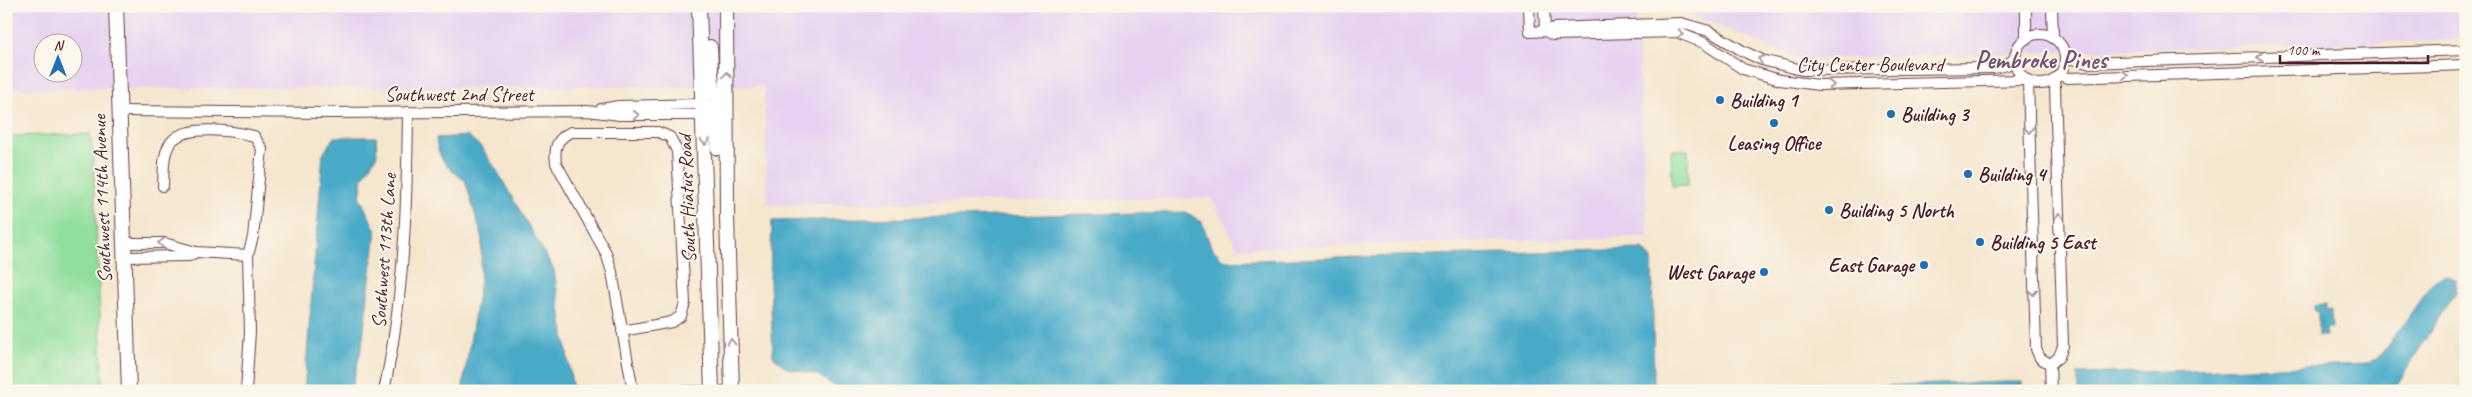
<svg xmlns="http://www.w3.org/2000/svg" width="2472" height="397" viewBox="0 0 2472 397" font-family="Caveat,sans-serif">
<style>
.built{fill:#e6d2f0;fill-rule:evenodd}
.green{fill:#91df9d;stroke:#6e7f64}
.water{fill:#49aac8;stroke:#4a647a}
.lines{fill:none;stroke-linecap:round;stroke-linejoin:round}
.street-casing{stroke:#643d43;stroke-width:12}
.secondary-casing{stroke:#643d43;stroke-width:16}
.street{stroke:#fff;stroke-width:10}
.secondary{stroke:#fff;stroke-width:14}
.oneway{stroke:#ae9aa0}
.poi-dot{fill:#1f6fb2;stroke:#fbf7ec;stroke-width:2}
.labels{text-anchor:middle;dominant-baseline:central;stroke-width:4;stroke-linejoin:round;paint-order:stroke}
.street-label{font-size:20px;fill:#4a1f2b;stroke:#fbf7ec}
.poi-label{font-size:20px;font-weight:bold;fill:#4a1f2b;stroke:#fbf7ec;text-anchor:start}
.district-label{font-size:25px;font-weight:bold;fill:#755272;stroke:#fbf7ec}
</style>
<rect width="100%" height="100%" fill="#fbf7ec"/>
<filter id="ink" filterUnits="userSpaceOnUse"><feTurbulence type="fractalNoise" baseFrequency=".02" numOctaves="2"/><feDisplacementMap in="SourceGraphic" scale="10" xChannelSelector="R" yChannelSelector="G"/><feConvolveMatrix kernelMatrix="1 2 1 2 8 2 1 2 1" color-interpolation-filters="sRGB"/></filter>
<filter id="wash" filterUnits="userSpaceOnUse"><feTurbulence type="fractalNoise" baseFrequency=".0096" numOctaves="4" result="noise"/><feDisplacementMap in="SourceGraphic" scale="20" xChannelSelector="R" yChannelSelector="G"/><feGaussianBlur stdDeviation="1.12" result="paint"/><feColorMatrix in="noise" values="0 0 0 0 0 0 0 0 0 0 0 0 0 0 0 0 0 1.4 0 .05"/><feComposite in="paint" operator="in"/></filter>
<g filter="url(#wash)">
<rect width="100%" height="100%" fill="#f5e6ce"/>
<path class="built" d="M6 6H2466V40L1799 59 1678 9 1636 10 1648 237 1237 248 1212 198 767 205 764 86 6 89ZM42 42H72V72H42Z"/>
<g class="green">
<path d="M90 134 93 152 103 391H6V136Z"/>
<path d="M1671 150H1688V185L1672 186Z"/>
</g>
<g class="water">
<path d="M468 136 481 147 497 171 554 270 573 391H462L480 282 482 237 465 180C447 169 438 159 436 138Z"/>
<path d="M334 137H376L377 155 363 177 360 198 376 231 362 345 351 391H304L323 154Z"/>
<path d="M1186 212 1202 222 1211 247 1225 261 1643 249 1652 259 1654 386 1660 391H841L818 375 787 368 773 356 770 281 772 221Z"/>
<path d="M2445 275 2456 279 2455 292 2393 391H2078V374L2367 364 2379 357 2434 281Z"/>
<path d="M2326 304V310H2331L2332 328H2326V336H2318V312L2314 311V305Z"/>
<path d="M2005 382H2022V391H1695Z"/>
</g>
</g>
<g filter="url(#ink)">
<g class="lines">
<g class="street-casing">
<g id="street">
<path d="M1529 6 1530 32 1545 31 1554 28 1681 23 1709 31 1743 51 1762 60 1802 70 1993 68 2007 65 2015 58"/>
<path d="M1544 6 1545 31"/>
<path d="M2026 6V39"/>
<path d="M2052 6 2053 38"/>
<path d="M1545 31 1553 35 1676 32 1704 43 1743 69 1780 80 1819 85 2026 80"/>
<circle cx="2040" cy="59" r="25"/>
<path d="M2065 57 2087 63 2466 50"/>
<path d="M2060 75 2067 78 2466 65"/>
<path d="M2028 81 2036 349 2040 358 2050 364"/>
<path d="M601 109 619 106 703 104"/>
<path d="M119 111 331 113 587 111 620 115H704"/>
<path d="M163 186C164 172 162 152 172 141 187 124 234 131 254 136L262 149 253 237 248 255 250 332 246 391"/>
<path d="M124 243H164L196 252 248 255"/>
<path d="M125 257 189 256 196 252"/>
<path d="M622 331 672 322 681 316 685 303 677 151 670 137 658 132H571C556 139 554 148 556 163L606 253 612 272 633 391"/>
<path d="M2050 364 2059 357 2063 346 2055 86 2053 81"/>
<path d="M2050 364 2051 391"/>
<path d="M384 391C404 298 407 207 408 112"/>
<path d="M677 391H727"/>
</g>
</g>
<g class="secondary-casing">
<g id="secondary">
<path d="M116 6 129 391"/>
<path d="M699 6 712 391"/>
<path d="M726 6 727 217 732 391"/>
<path d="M710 47C712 75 708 93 726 115"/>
<path d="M703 104C714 119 718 130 718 148"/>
</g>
</g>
<use href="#street" class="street"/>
<use href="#secondary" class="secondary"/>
</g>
<defs><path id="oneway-chevron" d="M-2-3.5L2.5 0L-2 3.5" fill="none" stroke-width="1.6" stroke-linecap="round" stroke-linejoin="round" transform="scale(1.25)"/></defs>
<g class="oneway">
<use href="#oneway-chevron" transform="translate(1680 34) rotate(14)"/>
<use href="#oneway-chevron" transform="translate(2260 57) rotate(178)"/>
<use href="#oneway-chevron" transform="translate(1761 59) rotate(-159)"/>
<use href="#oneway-chevron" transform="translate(727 75) rotate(-90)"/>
<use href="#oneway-chevron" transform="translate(2125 75) rotate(-1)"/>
<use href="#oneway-chevron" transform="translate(1831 85) rotate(1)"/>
<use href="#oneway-chevron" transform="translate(636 115)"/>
<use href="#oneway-chevron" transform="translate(2029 130) rotate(88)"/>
<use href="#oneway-chevron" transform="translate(705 142) rotate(88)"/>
<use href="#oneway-chevron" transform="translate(2059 216) rotate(-92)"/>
<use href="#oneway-chevron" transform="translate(161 243) rotate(-175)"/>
<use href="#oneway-chevron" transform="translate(2033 292) rotate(88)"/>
<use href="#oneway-chevron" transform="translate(731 342) rotate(-91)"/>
</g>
</g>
<g class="poi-dot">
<circle cx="1720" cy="100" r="5"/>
<circle cx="1891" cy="114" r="5"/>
<circle cx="1774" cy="123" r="5"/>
<circle cx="1968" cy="174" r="5"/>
<circle cx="1829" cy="210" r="5"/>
<circle cx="1980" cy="242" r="5"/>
<circle cx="1924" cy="265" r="5"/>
<circle cx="1764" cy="272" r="5"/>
</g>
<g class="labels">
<g class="street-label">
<text x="1870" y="64">City Center Boulevard</text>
<text x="459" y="94">Southwest 2nd Street</text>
<text transform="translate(102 199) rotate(-92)">Southwest 114th Avenue</text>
<text transform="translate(687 199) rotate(-92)">South Hiatus Road</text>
<text transform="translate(384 251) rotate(-86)">Southwest 113th Lane</text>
</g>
<g class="poi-label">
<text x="1730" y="100">Building 1</text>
<text x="1901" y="114">Building 3</text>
<text x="1774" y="143" text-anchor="middle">Leasing Office</text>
<text x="1978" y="174">Building 4</text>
<text x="1839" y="210">Building 5 North</text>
<text x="1990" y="242">Building 5 East</text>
<text x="1914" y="265" text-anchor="end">East Garage</text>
<text x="1754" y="272" text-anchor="end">West Garage</text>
</g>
<g class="district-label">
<text x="2041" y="60">Pembroke Pines</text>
</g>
</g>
<rect width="2472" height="397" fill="none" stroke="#fbf7ec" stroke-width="25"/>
<g transform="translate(58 58)"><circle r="24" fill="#fbf7ec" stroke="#b4a19f"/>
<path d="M0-4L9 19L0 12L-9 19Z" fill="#1f6fb2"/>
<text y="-8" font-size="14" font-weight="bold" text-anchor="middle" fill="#4a1f2b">N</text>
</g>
<path d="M2280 55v8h148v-8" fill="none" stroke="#4a1f2b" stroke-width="2.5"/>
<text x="2287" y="55" font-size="15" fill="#4a1f2b" stroke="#fbf7ec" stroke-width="4" paint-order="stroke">100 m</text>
</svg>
